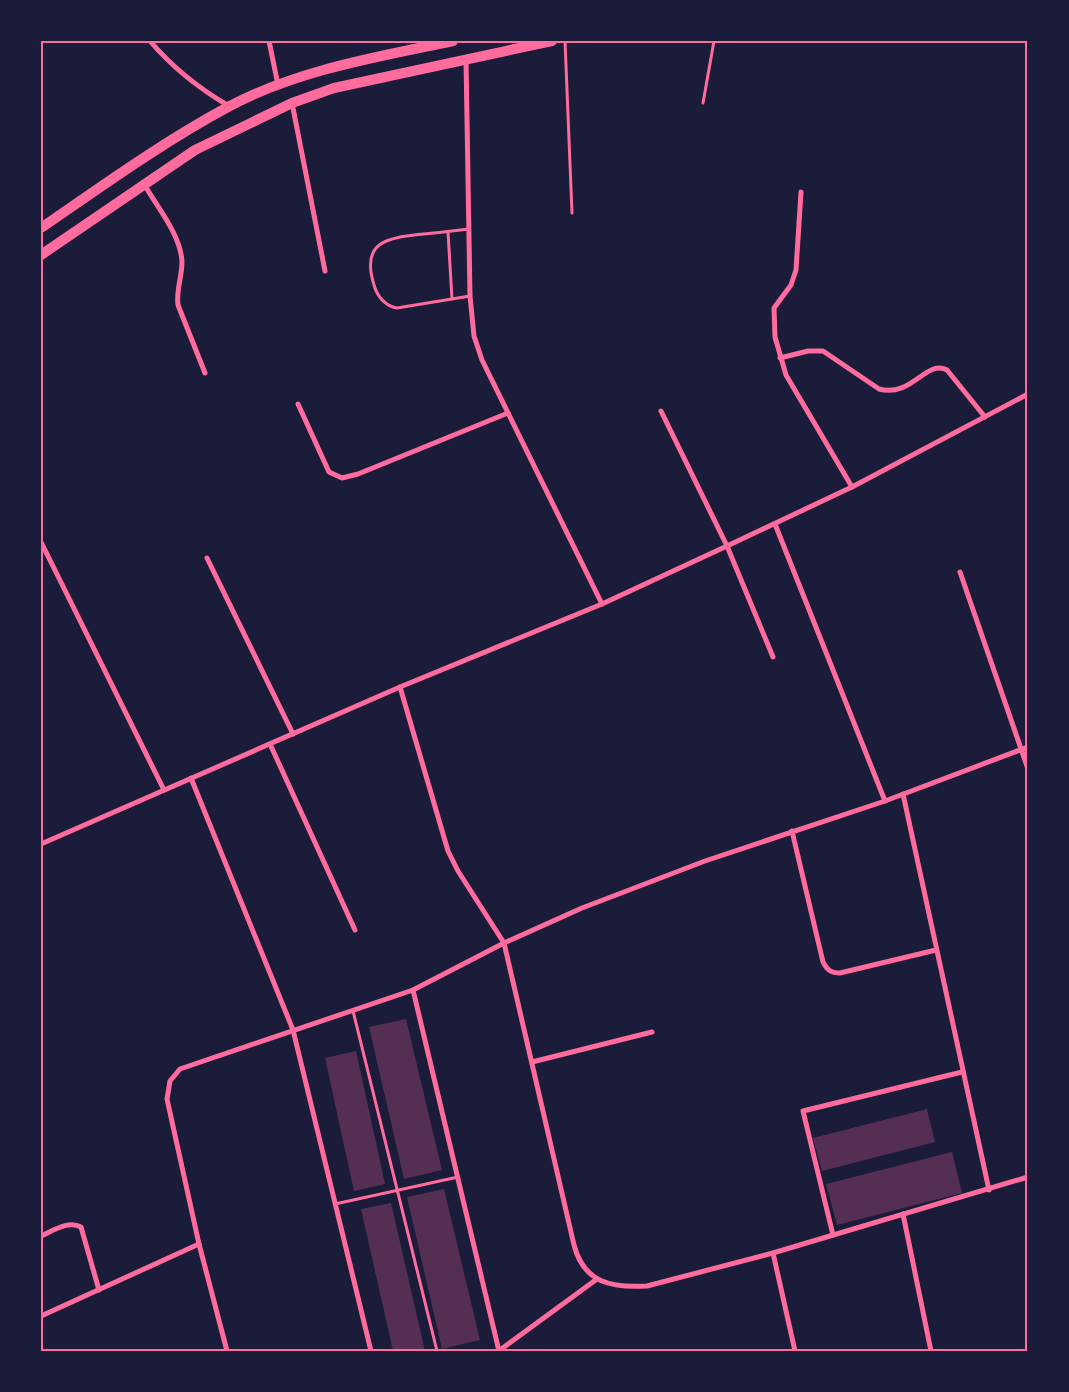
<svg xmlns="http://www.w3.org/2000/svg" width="1069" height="1392" viewBox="0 0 1069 1392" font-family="'Roboto Condensed',sans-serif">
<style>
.building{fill:#542f53}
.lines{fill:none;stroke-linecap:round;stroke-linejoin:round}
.service{stroke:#ff6b9d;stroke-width:3}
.minor{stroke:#ff6b9d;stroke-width:5}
.trunk{stroke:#ff6b9d;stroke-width:10}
.neatline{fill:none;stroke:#ff6b9d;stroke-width:2}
</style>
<rect width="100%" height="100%" fill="#1b1b3a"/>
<g class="building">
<path d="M406 1019 442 1170 404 1179 369 1027Z"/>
<path d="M356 1051 385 1184 354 1191 325 1058Z"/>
<path d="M927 1109 935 1142 822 1171 813 1138Z"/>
<path d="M952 1152 962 1193 837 1225 826 1184Z"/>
<path d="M444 1189 480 1340 442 1349 407 1197Z"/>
<path d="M391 1203 425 1351H393L361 1209Z"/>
</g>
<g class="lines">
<g class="service">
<path d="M565 41 572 213"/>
<path d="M703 103 714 41"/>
<path d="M468 229C453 231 438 233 423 234 389 238 360 240 374 285 377 296 385 306 397 308L470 296"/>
<path d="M448 232 452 299"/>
<path d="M353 1011 437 1351"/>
<path d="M335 1204 458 1177"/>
</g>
<g class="minor">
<path d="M150 41C173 68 198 88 229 106"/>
<path d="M269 41 278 85"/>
<path d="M466 60 470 296 474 336 482 360 602 604"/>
<path d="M292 103 325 271"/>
<path d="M144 184C157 207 181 235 182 262 182 277 176 290 178 305L205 373"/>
<path d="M801 192 796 270 791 285 774 308 775 337 786 375 852 487"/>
<path d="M780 358 808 351H823L879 389C912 398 926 359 947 370L985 417"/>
<path d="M298 404 329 472 342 478 358 474 508 413"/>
<path d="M661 411 727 546 773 657"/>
<path d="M775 524 885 801"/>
<path d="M41 542 164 790"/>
<path d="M207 558 293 734"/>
<path d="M960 572 1028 769"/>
<path d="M400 687 448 851 458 871 504 943 574 1245C584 1283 611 1288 647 1286L773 1253 1028 1177"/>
<path d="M270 744 355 930"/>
<path d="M191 778 293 1030 371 1351"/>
<path d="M903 794 989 1190"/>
<path d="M792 831 823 962C827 970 831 973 840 973L936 950"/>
<path d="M41 844 400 687 602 604 727 546 852 487 1028 394"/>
<path d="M413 990 499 1351"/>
<path d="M532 1062 652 1032"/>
<path d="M903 1214 931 1351"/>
<path d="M833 1235 803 1111 962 1072"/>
<path d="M41 1236C53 1231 68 1220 81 1227L99 1290"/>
<path d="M773 1253 795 1351"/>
<path d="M41 1316 199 1244"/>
<path d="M500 1350 597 1279"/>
<path d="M227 1351 199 1244 167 1099 170 1081 180 1069 413 990 504 943 582 908 705 861 885 801 1028 747"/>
</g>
<g class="trunk">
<path d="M41 228C102 186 163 142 228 107 297 70 377 57 453 41"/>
<path d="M41 255 195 150 292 103 334 88 552 41"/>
</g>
</g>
<rect width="1069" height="1392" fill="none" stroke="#1b1b3a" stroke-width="85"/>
<rect x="42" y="42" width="984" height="1308" class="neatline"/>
</svg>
